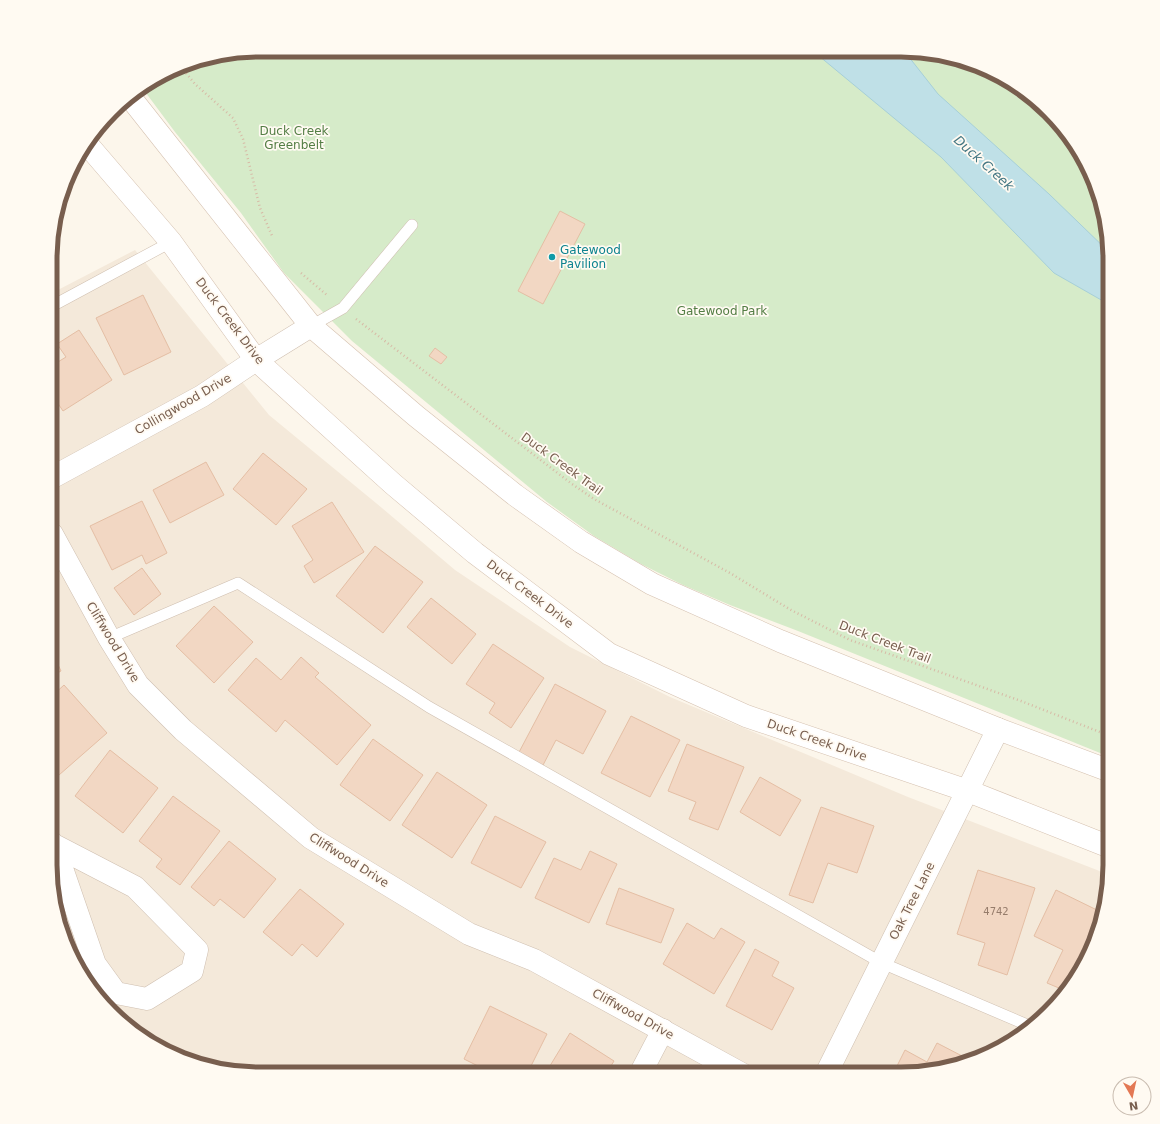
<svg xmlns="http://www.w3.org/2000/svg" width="1160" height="1124" viewBox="0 0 1160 1124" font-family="'DejaVu Sans',sans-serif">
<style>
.residential{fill:#f4e9da}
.green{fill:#d6ebc9}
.water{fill:#bfe0e7;stroke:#a6cfd8}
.building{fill:#f2d7c3;stroke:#e4bea4}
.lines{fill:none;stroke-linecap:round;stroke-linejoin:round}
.lane-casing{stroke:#cfbfb0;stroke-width:12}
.street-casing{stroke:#cfbfb0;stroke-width:23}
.secondary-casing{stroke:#d5c1b0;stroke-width:23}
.path{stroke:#d7baa6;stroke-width:2.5;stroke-dasharray:1 3;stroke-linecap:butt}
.lane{stroke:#fff;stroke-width:11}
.street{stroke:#fff;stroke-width:22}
.secondary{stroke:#fff;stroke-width:22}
.culture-dot{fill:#0f9aa8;stroke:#fffaf2;stroke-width:1.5}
.labels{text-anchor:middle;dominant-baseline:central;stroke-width:3.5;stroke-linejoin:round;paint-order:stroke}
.number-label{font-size:10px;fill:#967c6b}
.park-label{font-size:12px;fill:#547e45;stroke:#fffaf2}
.culture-label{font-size:12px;fill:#0d838f;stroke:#fffaf2;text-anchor:start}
.street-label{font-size:12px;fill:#785e4e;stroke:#fffaf2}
.water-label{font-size:13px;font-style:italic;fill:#447783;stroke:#fffaf2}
.rim{fill:none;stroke:#785e4e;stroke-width:5}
</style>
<rect width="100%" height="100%" fill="#fcf6eb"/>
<path class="residential" d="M135 250 269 415 382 508 455 570 570 647 670 697 908 797 1097 870 1110 876 1088 958 1058 1003 1028 1031 968 1063 914 1074H246L166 1052 121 1022 93 992 66 945 50 878 54 292Z"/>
<path class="green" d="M259 50 928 52 1005 78 1067 132 1099 192 1110 246V757L798 631 730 605 683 585 641 564 594 536 547 502 352 341 284 273 241 213 175 132 143 89 192 61Z"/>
<path class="water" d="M813 51 905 52 938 94 1049 194 1110 253V305L1054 273 941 157Z"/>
<g class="building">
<path d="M560 211 585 224 543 304 518 291Z"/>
<path d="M143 295 171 352 124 375 96 318Z"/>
<path d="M79 330 112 380 63 411 53 396V365L66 357 57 344Z"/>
<path d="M435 348 447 357 441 364 429 356Z"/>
<path d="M263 453 307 489 276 525 233 489Z"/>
<path d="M206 462 224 495 170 523 153 490Z"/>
<path d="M142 501 167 553 146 564 142 555 112 570 90 526Z"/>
<path d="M332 502 364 552 314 583 304 566 313 560 292 526Z"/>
<path d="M375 546 423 582 383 633 336 596Z"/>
<path d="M142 568 161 594 134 615 114 588Z"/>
<path d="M431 598 476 634 452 664 407 627Z"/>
<path d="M214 606 253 642 214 683 176 646Z"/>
<path d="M493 644 544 678 511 728 489 713 495 703 466 684Z"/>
<path d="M52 652 61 671 52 676Z"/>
<path d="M301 657 319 673 315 677 371 725 337 765 285 720 276 732 228 690 256 658 281 680Z"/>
<path d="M555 684 606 711 583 754 556 740 541 769 517 756Z"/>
<path d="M64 685 107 733 59 775 51 767V747L57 741 51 734V697Z"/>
<path d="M631 716 680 740 650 797 601 773Z"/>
<path d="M373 739 423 775 390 821 340 785Z"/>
<path d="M687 744 744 767 718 830 689 819 696 802 668 791Z"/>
<path d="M110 750 158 788 123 833 75 796Z"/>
<path d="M437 772 487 805 452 858 402 825Z"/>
<path d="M760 777 801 800 780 836 740 812Z"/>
<path d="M173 796 220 831 180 885 156 867 162 859 139 841Z"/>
<path d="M821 807 874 826 857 873 828 863 813 903 789 895Z"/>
<path d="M495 816 546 842 521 888 471 863Z"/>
<path d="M229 841 276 879 244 918 220 899 214 906 191 887Z"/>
<path d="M590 851 617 864 589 923 535 898 554 858 581 870Z"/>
<path d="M978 870 1035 888 1007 975 978 965 985 943 957 934Z"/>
<path d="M619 888 674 909 661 943 606 924Z"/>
<path d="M300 889 344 924 317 957 302 944 292 956 263 932Z"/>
<path d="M1056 890 1101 912 1091 948 1080 970 1066 991 1047 983 1063 950 1034 936Z"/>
<path d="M687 923 714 939 721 928 745 942 714 994 663 964Z"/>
<path d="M755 949 779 962 772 976 794 988 772 1030 726 1006Z"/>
<path d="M490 1006 547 1034 527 1074H494L464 1059Z"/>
<path d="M570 1033 614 1061 606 1074H545Z"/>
<path d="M937 1043 964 1057 960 1065 914 1074H893L905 1050 927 1062Z"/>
</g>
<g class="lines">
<g class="lane-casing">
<g id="lane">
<path d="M54 305 171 242"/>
<path d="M311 326 343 308 412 225"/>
<path d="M109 638 238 583 429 707 882 963 1032 1027"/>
</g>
</g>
<g class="street-casing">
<g id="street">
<path d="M53 477 202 396 256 360 311 326"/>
<path d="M52 534 109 638 138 685 183 730 311 838 469 934 534 960 742 1074"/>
<path d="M51 842 54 845 95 964 116 993 147 999 192 971 197 950 135 887 54 845"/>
<path d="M640 1074 663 1030"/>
<path d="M826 1074 998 729"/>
</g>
</g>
<g class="secondary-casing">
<g id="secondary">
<path d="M130 97 311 326 416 416 515 495 581 542 652 584 780 641 998 729 1110 771"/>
<path d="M87 144 171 242 256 360 393 484 475 553 609 654 746 716 968 791 1110 847"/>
</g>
</g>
<g class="path">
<path d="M181 67 195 84 233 118 243 139 260 208 273 238"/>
<path d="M301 273 328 296"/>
<path d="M356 319 572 484 594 499 730 573 791 610 850 640 1021 701 1110 736"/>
</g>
<use href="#lane" class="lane"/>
<use href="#street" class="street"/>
<use href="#secondary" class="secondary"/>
</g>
<circle class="culture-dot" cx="552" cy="257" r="4"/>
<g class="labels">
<g class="number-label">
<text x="996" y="911">4742</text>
</g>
<g class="park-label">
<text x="294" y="131">Duck Creek<tspan x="294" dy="14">Greenbelt</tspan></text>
<text x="722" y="311">Gatewood Park</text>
</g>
<g class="culture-label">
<text x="560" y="250">Gatewood<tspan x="560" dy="14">Pavilion</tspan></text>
</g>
<g class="street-label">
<text transform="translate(230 321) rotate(53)">Duck Creek Drive</text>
<text transform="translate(183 404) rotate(-30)">Collingwood Drive</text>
<text transform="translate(562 464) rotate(36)">Duck Creek Trail</text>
<text transform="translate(530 594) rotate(37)">Duck Creek Drive</text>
<text transform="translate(113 642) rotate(59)">Cliffwood Drive</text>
<text transform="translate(885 642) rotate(21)">Duck Creek Trail</text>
<text transform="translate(817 740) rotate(19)">Duck Creek Drive</text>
<text transform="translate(349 860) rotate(32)">Cliffwood Drive</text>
<text transform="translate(912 901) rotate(-63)">Oak Tree Lane</text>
<text transform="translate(633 1014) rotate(29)">Cliffwood Drive</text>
</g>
<g class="water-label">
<text transform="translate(984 163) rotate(42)">Duck Creek</text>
</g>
</g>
<path d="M0 0H1160V1124H0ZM259 57H901A202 202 0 0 1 1103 259V865A202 202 0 0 1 901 1067H259A202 202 0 0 1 57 865V259A202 202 0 0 1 259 57Z" fill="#fffaf2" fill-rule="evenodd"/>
<path class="rim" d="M259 57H901A202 202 0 0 1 1103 259V865A202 202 0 0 1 901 1067H259A202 202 0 0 1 57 865V259A202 202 0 0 1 259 57Z"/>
<g transform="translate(1132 1096) rotate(171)"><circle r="19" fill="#fffaf2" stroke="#c9bcb0"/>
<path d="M0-3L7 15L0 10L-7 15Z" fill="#e37854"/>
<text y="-6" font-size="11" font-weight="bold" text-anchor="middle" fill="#785e4e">N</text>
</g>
</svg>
